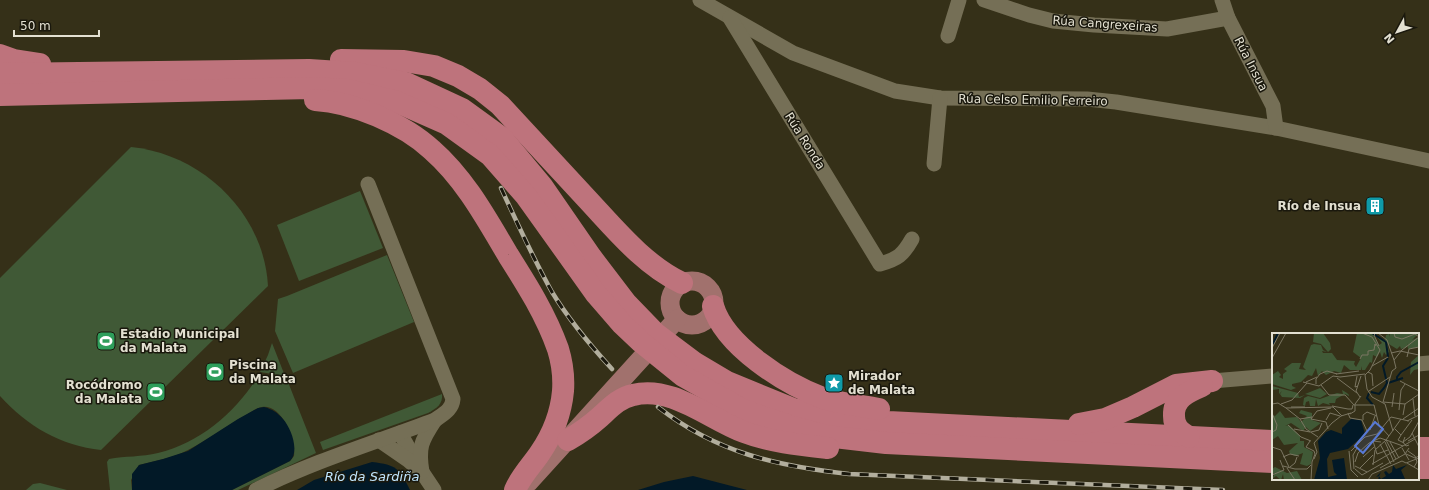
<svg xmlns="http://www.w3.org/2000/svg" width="1429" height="490" viewBox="0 0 1429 490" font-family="'DejaVu Sans',sans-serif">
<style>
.green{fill:#405936}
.water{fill:#021927}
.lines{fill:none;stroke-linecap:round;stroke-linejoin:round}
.minor{stroke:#756f56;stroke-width:15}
.major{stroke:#a1716d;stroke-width:19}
.highway{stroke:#be737c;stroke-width:22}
.rail-casing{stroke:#b2ae9d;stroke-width:4.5}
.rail{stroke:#1a180d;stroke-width:3;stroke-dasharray:9;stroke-linecap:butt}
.labels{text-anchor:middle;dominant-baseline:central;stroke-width:3;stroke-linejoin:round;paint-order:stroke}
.street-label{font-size:12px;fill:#e3e0d1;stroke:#1a180d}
.poi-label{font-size:12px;font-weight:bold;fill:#e3e0d1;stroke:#1a180d;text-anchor:start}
.water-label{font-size:13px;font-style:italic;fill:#c0e6fe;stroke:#1a180d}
.inset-river{fill:none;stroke:#021927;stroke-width:2}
.inset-road{fill:none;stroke:#7b7662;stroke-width:1}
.view{fill:#587ad6;fill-opacity:0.15;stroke:#587ad6;stroke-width:2}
.inset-edge{fill:none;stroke:#e3e0d1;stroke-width:2}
</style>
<rect width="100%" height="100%" fill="#353018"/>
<g class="green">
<path d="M131 147C202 154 264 213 268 286L101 450C61 446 27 426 0 396V278Z"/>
<path d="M360 191 383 248 299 281 277 225Z"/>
<path d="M387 255 414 322 293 373 275 331 278 299 287 296Z"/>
<path d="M272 343 285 376 260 372 268 355Z"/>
<path d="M258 376 288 382 316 453 238 490H232L290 461 294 456C296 440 282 404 262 407 256 408 251 412 246 415 226 426 208 440 188 450 173 458 155 461 139 465L131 480 132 490H110L107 462 109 459C125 456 142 457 158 453 200 443 236 412 258 376Z"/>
<path d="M442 394C443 404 437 408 428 413L323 450 320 442Z"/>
<path d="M40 483 67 490H26L33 484Z"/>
</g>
<g class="water">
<path d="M264 407C272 409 278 413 283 419 291 428 300 451 290 461L232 490H132V474L139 465 163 459 188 451 238 419 258 408Z"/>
<path d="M372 462C397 465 399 468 410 490H297L314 480Z"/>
<path d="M693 476 747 490H638L664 482Z"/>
</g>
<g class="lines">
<g class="minor">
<path d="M700 0 793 53 895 91 940 98 1087 99 1116 102 1276 128 1429 161"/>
<path d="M984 0 1029 15 1053 21 1094 25 1167 29 1228 18"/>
<path d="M1222 0 1228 18 1273 106 1276 128"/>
<path d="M730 18 880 264C898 259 903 255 912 239"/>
<path d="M948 36 959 0"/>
<path d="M934 164 940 98"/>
<path d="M1418 364 1429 363"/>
<path d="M1212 381 1273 376"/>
<path d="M400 433 422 472 434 490"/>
<path d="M379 440 408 460 422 472C418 448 421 441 435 420"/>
<path d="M256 490C314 461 374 443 435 420 443 414 452 410 453 399L368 184"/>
</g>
<g class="major">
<circle cx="692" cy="303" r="22"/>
<path d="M529 482 677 319"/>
</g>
<g class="highway">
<path d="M0 55 14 60 40 64"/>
<path d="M341 60 404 61 434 66 458 76 480 89 500 105C529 136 558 168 587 199 615 229 644 265 682 283"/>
<path d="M0 74 309 70 355 73 406 83 462 109 502 138 542 186 591 257 626 303 655 333 695 363 727 382 793 409 833 417 888 422 1273 441"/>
<path d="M0 95 311 88 347 90 397 102 447 124 490 155 526 196 596 294 622 324 641 342 683 376 743 410 792 427 826 436 886 443 1273 462"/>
<path d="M315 100C353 102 404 124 432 150 465 179 486 218 508 255 527 285 546 315 558 349 562 362 564 377 563 391 561 413 553 434 540 453 532 465 521 476 515 490"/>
<path d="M713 306C725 346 785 384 823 398 838 403 863 406 879 409"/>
<path d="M1079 424 1105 419 1133 407 1176 385 1212 381"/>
<path d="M1189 437C1180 432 1174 427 1174 416 1173 398 1188 392 1202 386"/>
<path d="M568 440C580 433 590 426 600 417 610 408 619 398 633 395 672 385 709 419 744 432 770 442 800 445 828 448"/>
<path d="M1418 448H1429"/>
<path d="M1418 468H1429"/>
</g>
<g class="rail-casing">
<g id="rail">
<path d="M501 188C517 223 533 258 552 292 569 320 590 345 612 369"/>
<path d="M658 407C717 453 777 466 849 474L1223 490"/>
</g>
</g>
<use href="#rail" class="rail"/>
</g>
<defs>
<g id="building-square" transform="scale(1)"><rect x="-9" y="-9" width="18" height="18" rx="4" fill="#0f9aa8" stroke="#1a180d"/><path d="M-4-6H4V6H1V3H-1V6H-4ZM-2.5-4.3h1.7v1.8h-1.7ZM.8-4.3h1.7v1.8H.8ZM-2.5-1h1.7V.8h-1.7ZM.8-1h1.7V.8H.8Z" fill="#fff"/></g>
<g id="stadium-square" transform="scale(1)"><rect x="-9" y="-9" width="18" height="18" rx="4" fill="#2e9e5b" stroke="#1a180d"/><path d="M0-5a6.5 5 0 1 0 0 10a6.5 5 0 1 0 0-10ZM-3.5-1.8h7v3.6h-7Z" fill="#fff"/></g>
<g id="sight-square" transform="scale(1)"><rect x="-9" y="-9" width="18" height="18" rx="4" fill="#0f9aa8" stroke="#1a180d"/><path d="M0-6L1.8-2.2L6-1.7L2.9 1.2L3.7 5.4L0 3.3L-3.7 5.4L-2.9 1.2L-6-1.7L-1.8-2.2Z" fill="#fff"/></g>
</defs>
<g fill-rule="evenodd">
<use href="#building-square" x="1375" y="206"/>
<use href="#stadium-square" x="106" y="341"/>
<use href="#stadium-square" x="215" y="372"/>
<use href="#sight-square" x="834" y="383"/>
<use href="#stadium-square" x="156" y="392"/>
</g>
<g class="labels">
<g class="street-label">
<text transform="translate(1105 24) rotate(4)">Rúa Cangrexeiras</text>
<text transform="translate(1251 64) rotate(63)">Rúa Insua</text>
<text transform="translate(1033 100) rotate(1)">Rúa Celso Emilio Ferreiro</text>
<text transform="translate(805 141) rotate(58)">Rúa Ronda</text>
</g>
<g class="poi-label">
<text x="1361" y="206" text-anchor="end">Río de Insua</text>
<text x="120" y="334">Estadio Municipal<tspan x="120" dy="14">da Malata</tspan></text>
<text x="229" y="365">Piscina<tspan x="229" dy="14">da Malata</tspan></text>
<text x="848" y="376">Mirador<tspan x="848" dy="14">de Malata</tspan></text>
<text x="142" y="385" text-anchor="end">Rocódromo<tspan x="142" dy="14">da Malata</tspan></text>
</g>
<g class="water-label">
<text x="372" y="476">Río da Sardiña</text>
</g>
</g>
<g transform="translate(1272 333)">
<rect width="147" height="147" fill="#353018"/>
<path d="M42 0H51L58 10 59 16 56 19 49 11 41 9ZM85 0H100L107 12 110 10 105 4 113 7 114 2 117 1V4H120H117L118 0H147L140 7 147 4V14L136 16 135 10V14L129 16 128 13 125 16 115 10 117 19 114 22 112 19 110 25 108 19 105 24 101 22 100 30 98 29 93 37H90V33L89 37H78L72 32 69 40 62 38 54 42 50 38 46 43 44 35 40 43 36 42 29 49 20 51V53L24 55 19 57 0 51V42L6 38 9 42 7 44 11 46V41L15 38 12 36 20 30H29L27 36 34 37 31 34 39 12 42 11 49 12 51 17 55 19 50 18 51 20H60L65 27 83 28 82 31 84 34 89 25 81 19ZM147 22V36L142 37 138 42 139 29ZM0 53 26 60 27 64 33 62 28 65 10 64 8 61 10 58 7 61V56L0 57ZM48 55 55 61 48 65 33 61ZM70 57 75 60 77 62V63L73 61 64 66 63 70H57L58 72 51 70 46 73 44 66 43 73H38L37 68 34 69 33 73 31 72 32 65 36 63 48 66 65 60 71 61ZM29 77 40 80V87L49 90 38 98 34 94 31 98 19 90 13 93 17 92 28 103V108H32V114L41 119 39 131 35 133 28 131 31 120 23 123 18 121 17 118 26 110 12 112 6 103 0 107V82L3 83 8 78 13 85 25 84 29 89 35 83 27 80ZM3 134 15 140 25 138 30 147H12L11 141 9 147 4 143 0 146 3 140 0 142V136Z" fill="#405936"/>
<path d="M79 86 89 87 93 101 76 116 58 120 55 126 56 144 65 142 62 139 60 127 72 125 75 147H42L48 125 46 108 54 99 59 97 70 101V95ZM121 132 124 136 135 132 129 137 133 146 106 147 107 143 104 144 109 139 107 143 109 146 114 143 112 139 114 138 117 141 120 139Z" fill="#021927"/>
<path class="inset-river" d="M100 0 114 9M114 9 116 24M1 11 6 0M125 48V44L129 39 147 29M116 50 131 45M99 59 107 61 112 55 115 50 111 33 116 25M97 60 95 65 101 72"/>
<path class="inset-road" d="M90 0 100 4 108 17 98 37 93 42 95 56 100 64 113 71 121 98M104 0 102 2 107 13M106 0 115 7 122 27M0 15 8 0M119 20 128 18 147 22M135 24 137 16 147 14M0 25 14 0M88 26 90 22H96V18L102 17 103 11 104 13M100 33 116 24M96 39 100 41 101 53M64 41 87 38M85 43 83 54 86 53M65 45 85 60M128 48 147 58M31 49 47 53 61 43 68 44 93 41M34 49 45 44M44 51V46L48 41 55 38 65 41M49 52 57 62H73L82 72H102L107 92 117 103M97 58 118 44M88 64 84 58 89 43M141 66 143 83M111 69 120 38 124 35 122 27 130 17 147 4 143 1 130 6 123 4 122 0M111 69 133 71M0 71 6 70 14 75 61 74 70 83M9 71 20 67 35 50M60 73 76 76H80L81 72M19 74H33M120 74 122 60M14 75 28 86 40 84M127 77 129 57 133 51M0 80 5 92 4 97 0 99M76 80 78 85 90 87 95 98M78 81 83 78V71L89 63M131 82 133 71 147 61M28 86 34 96 46 104M129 86 114 107 131 113M131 86 147 75M54 87 58 80 68 83M91 87V82L95 79 105 83M135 88 147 82M16 92 29 104 39 108M22 96 38 99M56 96 54 89 39 86 45 78 59 75M123 96 129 102 126 107 132 110M98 97 103 83M39 99 47 97 50 90M140 100 147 114M129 102 140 87M133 104 131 109 134 113 137 112M114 107 124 126M38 108 34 114 42 118 43 121 40 129 39 147M136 108 147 102M109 109 101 108 105 121 116 117M113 109 122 129M118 109 127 125M131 109 138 104 147 88M42 110 60 90 69 83 79 80M108 111 119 131M0 114 9 117 17 134M130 115 137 127M77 118 79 137 86 144M79 118 93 104 105 101 119 84 137 88M136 118 143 123 145 129 142 134M134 121 143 125 147 123M11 124 18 121 27 123M91 124 102 114M42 126 45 119 42 110M83 129 86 120 97 110 108 105 114 107M134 130 147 125M135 130 147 137M100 131 143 106M123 131 130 128 134 130M101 132 103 117 114 107M11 133 23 136H35L39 132M83 133 95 139M18 134 23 130 25 124M15 135 23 147M88 135 101 122M108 135 133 121 137 115M82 136 81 122 85 115M83 136 90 142 111 130M0 142 12 137 8 127M96 147 100 141 123 131"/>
<path class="view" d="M103 89 111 96 91 120 83 113Z"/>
<rect width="147" height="147" class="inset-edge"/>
</g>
<g transform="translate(1397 32) rotate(230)" stroke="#1a180d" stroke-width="3" paint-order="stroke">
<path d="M0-3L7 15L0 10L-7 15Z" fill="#e3e0d1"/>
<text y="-6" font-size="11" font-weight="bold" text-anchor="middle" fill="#e3e0d1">N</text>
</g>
<path d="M14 30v6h85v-6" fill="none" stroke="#e3e0d1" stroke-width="2"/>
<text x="20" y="30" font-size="12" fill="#e3e0d1" stroke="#1a180d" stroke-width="3" paint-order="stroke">50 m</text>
</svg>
